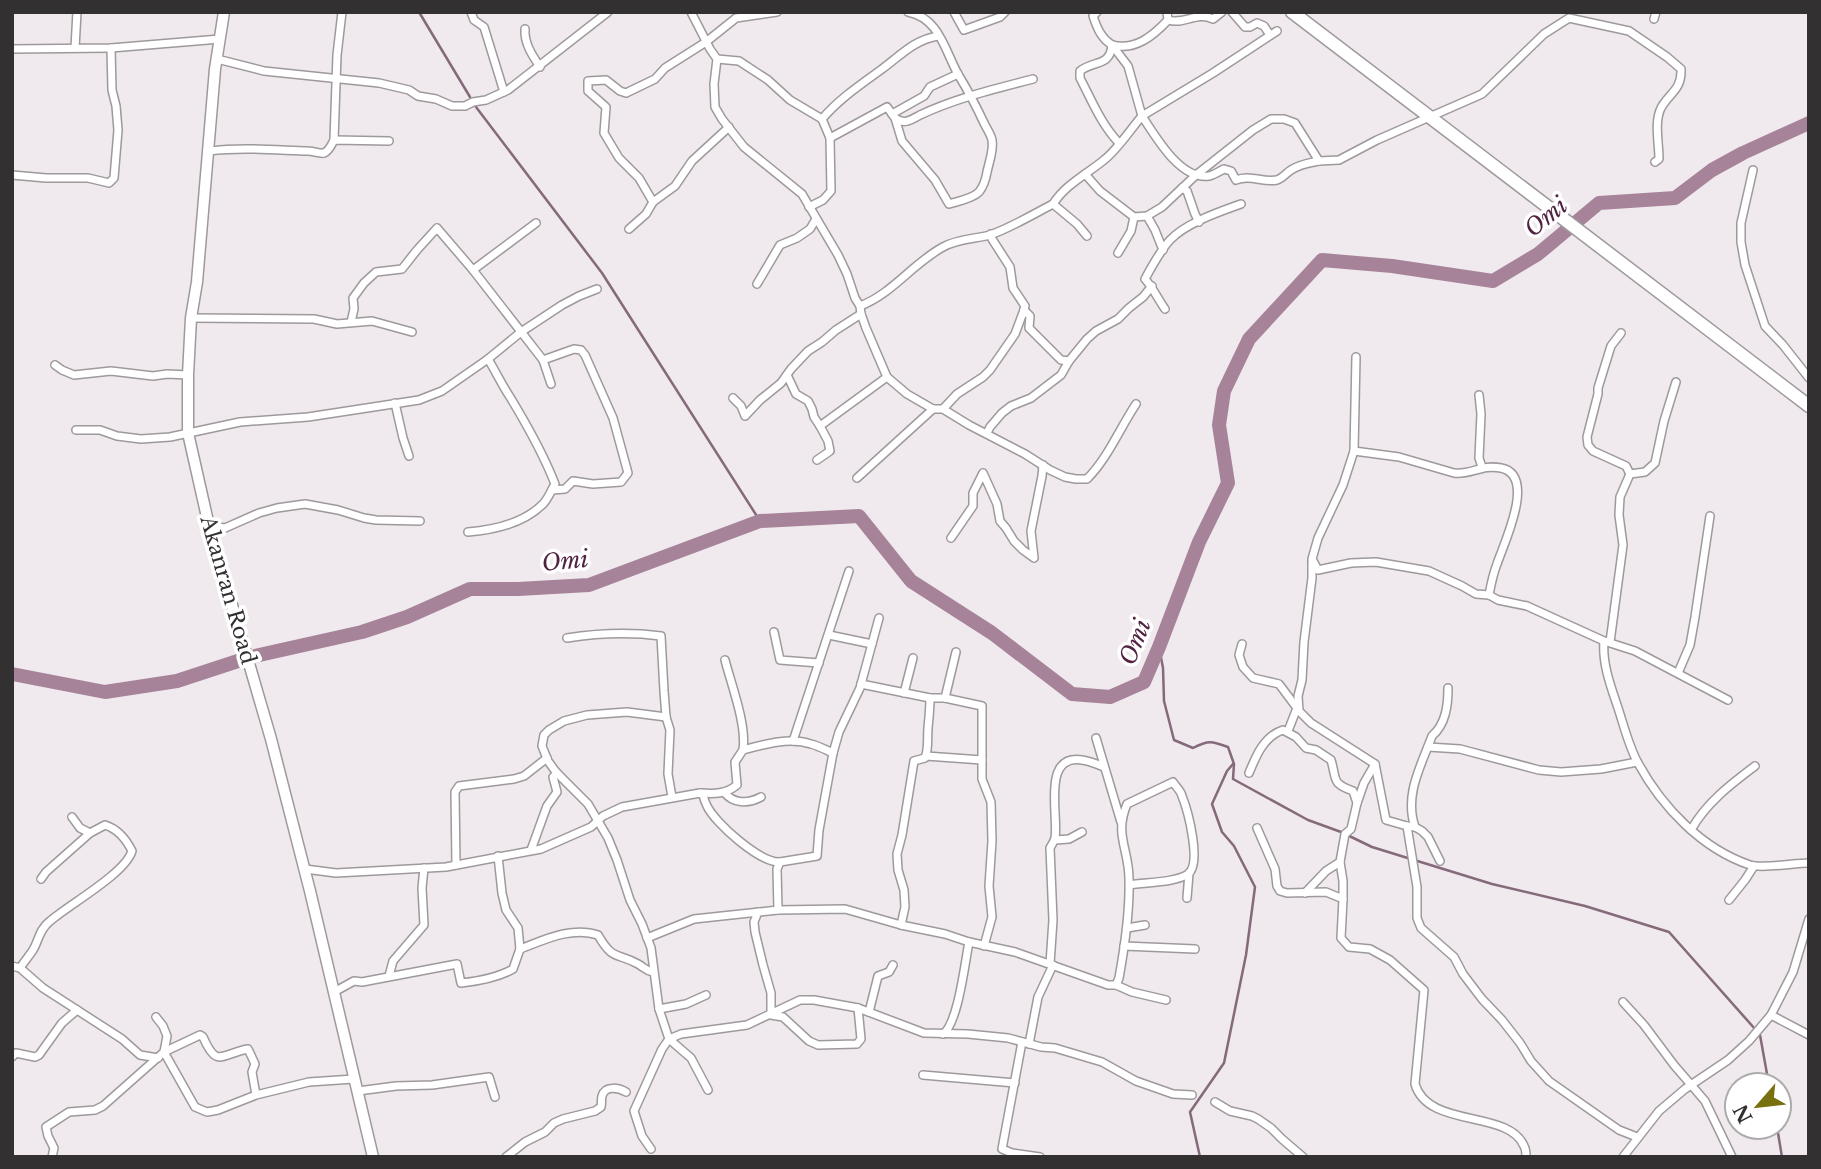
<svg xmlns="http://www.w3.org/2000/svg" width="1821" height="1169" viewBox="0 0 1821 1169" font-family="'Libre Baskerville',serif">
<style>
.lines{fill:none;stroke-linecap:round;stroke-linejoin:round}
.stream{stroke:#846a7a;stroke-width:2.5}
.river{stroke:#a68399;stroke-width:14}
.minor-casing{stroke:#9e999c;stroke-width:10}
.secondary-casing{stroke:#9e999c;stroke-width:13}
.trunk-casing{stroke:#9e999c;stroke-width:15}
.minor{stroke:#fff;stroke-width:7}
.secondary{stroke:#fff;stroke-width:10}
.trunk{stroke:#fff;stroke-width:12}
.labels{text-anchor:middle;dominant-baseline:central;stroke-width:7;stroke-linejoin:round;paint-order:stroke}
.street-label{font-size:21px;fill:#333032;stroke:#fff}
.water-label{font-size:23px;font-style:italic;fill:#512343;stroke:#fff}
</style>
<rect width="100%" height="100%" fill="#f0e9ed"/>
<g class="lines">
<g class="stream">
<path d="M419 12 470 97"/>
<path d="M476 107 602 273 760 521"/>
<path d="M1159 647 1163 668 1164 701 1174 740 1193 748C1208 740 1212 741 1228 747L1234 764 1233 779 1308 820 1341 832 1372 847 1492 884 1585 906 1669 932 1755 1029"/>
<path d="M1760 1035 1769 1085"/>
<path d="M1777 1127 1782 1157"/>
<path d="M1200 1157 1190 1112 1224 1063 1246 955 1255 887 1234 846 1222 832 1212 804 1227 771 1233 764"/>
</g>
<g class="river">
<path d="M255 656 362 632 407 617 470 589H518L589 585 760 521 859 516 911 581 992 633 1072 694 1110 697 1144 682 1159 647 1199 542 1228 483 1219 425 1224 391 1249 339 1322 260 1392 266 1493 281 1538 254 1599 203 1675 198 1712 170 1743 153 1809 123"/>
<path d="M12 674 105 692 177 681 241 660"/>
</g>
<g class="minor-casing">
<g id="minor">
<path d="M471 12 474 20 484 27 504 92"/>
<path d="M691 12 710 49 717 59 714 84 715 107 722 119 744 147 802 194 838 255 847 274 855 298 860 306 861 314 866 328 887 377 907 394 933 409H943L969 425 1025 454 1050 470 1065 477 1076 479H1087C1108 458 1120 428 1136 404"/>
<path d="M954 12 964 30 1000 17 1005 12"/>
<path d="M1097 12 1093 16C1097 28 1101 38 1112 45 1110 67 1094 60 1080 71V78C1092 101 1101 124 1119 143"/>
<path d="M1167 12 1168 20C1185 25 1196 11 1213 19L1222 12"/>
<path d="M1232 12 1245 27H1250L1257 23 1264 26 1270 35"/>
<path d="M1654 19 1656 12"/>
<path d="M525 29C524 43 532 55 540 67"/>
<path d="M1112 45 1128 66 1142 116 1213 73 1277 31"/>
<path d="M1112 45C1135 51 1153 36 1168 20"/>
<path d="M75 48 77 12"/>
<path d="M12 49 111 48 220 39"/>
<path d="M217 59 264 71 379 83 409 90 418 96 436 99 452 106H465L473 102 486 100 508 90 608 12"/>
<path d="M717 59 739 61 768 80 790 100 822 119 830 138 831 191 823 200 809 207"/>
<path d="M892 114 924 96 930 87 958 74"/>
<path d="M895 118C904 125 911 120 920 115 956 98 995 89 1033 79"/>
<path d="M822 119C839 99 860 85 882 69 901 55 914 40 938 36"/>
<path d="M830 138 887 107 895 118 902 141 935 180 949 204C958 201 972 199 979 192 983 187 986 178 987 172 989 162 994 150 992 140 991 135 987 129 985 125 977 108 969 92 959 76 945 52 940 18 908 12"/>
<path d="M334 140 337 55 342 12"/>
<path d="M209 151C242 147 275 150 308 151 313 151 320 154 324 153 329 151 332 144 334 140L389 141"/>
<path d="M1753 170 1741 223V242L1745 265 1765 326 1783 345 1809 378"/>
<path d="M1085 174 1100 191 1134 217 1147 216 1162 207 1196 175 1253 130 1271 119H1284L1295 123 1319 161 1339 160 1377 140 1482 94 1544 34 1569 18 1629 31 1667 57 1681 69C1682 90 1669 93 1661 108 1654 122 1659 143 1659 159L1655 162"/>
<path d="M12 175 46 178H88L109 183 114 178 118 130 116 106 112 90 111 48"/>
<path d="M1182 188 1187 191 1195 214 1199 222"/>
<path d="M653 202 639 178 619 158 604 133 606 107 588 91V81L606 80 620 91 626 93 655 79 665 68 706 42 736 18 777 12"/>
<path d="M1053 204 1077 224 1087 236"/>
<path d="M1147 216 1155 230 1163 250"/>
<path d="M629 229 646 214 653 202 675 186 692 161 729 127"/>
<path d="M1118 253 1131 231 1134 217"/>
<path d="M473 270 536 223"/>
<path d="M757 284 780 245 797 238 810 229 816 219"/>
<path d="M860 306C892 294 912 264 943 247 957 239 974 239 990 235 1010 228 1034 214 1053 204 1066 184 1087 174 1104 160 1118 149 1130 130 1142 116 1156 137 1180 180 1209 176 1214 175 1220 171 1224 169L1231 171 1236 180C1250 174 1263 183 1277 180 1283 178 1286 173 1291 170 1300 164 1309 163 1319 161"/>
<path d="M1165 309C1158 299 1153 288 1145 279 1152 266 1160 251 1170 240 1186 223 1219 212 1241 204"/>
<path d="M1024 310 1030 316 1029 328 1061 360 1069 361"/>
<path d="M191 318 314 319 337 324 372 321 412 332"/>
<path d="M351 322 354 309 353 298 364 283 376 272 402 269 417 250 437 228 473 270 543 360 551 384"/>
<path d="M1621 333 1611 346 1598 388V394L1587 437 1588 445 1593 451 1626 466 1630 474"/>
<path d="M1356 357 1354 451 1343 485 1318 538 1312 559 1318 570 1351 563 1376 562 1429 571 1462 586 1476 594 1489 595"/>
<path d="M543 360 574 349 581 350 585 355 613 418 628 473 621 482 593 484 573 481 565 489 552 490"/>
<path d="M55 365 62 370 74 375 111 371 153 376 167 374 188 375"/>
<path d="M787 375 796 394 808 401 812 409 814 417 820 426"/>
<path d="M1479 395 1481 414 1479 458 1482 467"/>
<path d="M733 398 741 406 745 416 760 400 781 383 791 369 808 351 822 342 836 330 861 314"/>
<path d="M395 403 403 438 409 456"/>
<path d="M943 409 957 394 983 377 990 370 1015 334 1024 310 1025 306 1013 288 1010 267 992 239 991 234"/>
<path d="M76 430H100L117 436 141 439 170 437 240 422 308 417 419 400 442 391 488 359 521 332 562 305 579 296 597 289"/>
<path d="M987 433 990 427 1002 413 1011 406 1031 398 1061 375 1069 361 1087 339 1096 331 1118 319 1129 308 1143 297 1152 286"/>
<path d="M1354 451 1399 457 1454 473C1472 475 1481 464 1501 468 1537 475 1504 543 1497 564 1493 574 1491 584 1489 595L1498 600 1527 606 1604 641 1635 651 1728 700"/>
<path d="M817 460 830 451 828 441 820 426 887 377"/>
<path d="M857 478 933 409"/>
<path d="M209 526 225 528 259 513 277 508 305 504 338 510 364 518 376 520 420 521"/>
<path d="M468 532C493 530 524 523 543 504 548 499 551 491 555 484 543 453 527 425 510 397 502 385 496 372 488 359"/>
<path d="M951 538 973 506V493L983 473 997 504 1000 521 1006 528 1014 541 1023 550 1034 558 1031 531 1042 476 1043 465"/>
<path d="M1312 562V578L1304 642 1302 680 1298 696 1299 711 1311 723 1375 764 1386 820 1407 826 1415 827 1422 831 1428 837 1440 861"/>
<path d="M774 632 780 660 819 663"/>
<path d="M829 635 872 644"/>
<path d="M567 638C599 633 630 632 661 636L664 691 666 717 670 730 668 774 672 797"/>
<path d="M1604 641C1602 664 1611 687 1618 708 1624 726 1629 747 1638 763 1662 807 1702 849 1750 865 1763 869 1794 863 1809 863"/>
<path d="M1610 642 1623 545 1619 515 1620 497 1630 474 1645 472 1655 463 1664 421 1676 382"/>
<path d="M1242 644 1239 655 1243 667 1253 678 1279 684 1297 708 1288 731"/>
<path d="M725 660C731 684 747 725 743 750"/>
<path d="M1678 673 1690 645 1695 617 1710 516"/>
<path d="M861 684 930 698"/>
<path d="M904 693 913 658"/>
<path d="M945 698 982 706V779L991 802 992 841 989 886 992 917 984 946"/>
<path d="M666 717 627 712 587 715 564 721 549 730 544 735 542 746 548 761 556 772 588 804 608 838 617 860 630 900 642 924 651 948 659 1009 669 1039 691 1058 708 1090"/>
<path d="M1096 738 1121 822"/>
<path d="M793 741 849 571"/>
<path d="M1428 747 1460 749 1539 770 1561 772 1601 769 1637 762"/>
<path d="M926 756 982 760"/>
<path d="M1249 773C1256 756 1264 736 1283 730L1296 737 1306 748 1316 750 1331 760C1337 780 1331 783 1353 791L1357 803"/>
<path d="M724 792C733 804 748 804 761 797"/>
<path d="M701 793C715 794 726 794 737 785L735 762 743 750C765 744 789 737 811 744 819 746 826 750 833 753"/>
<path d="M72 817 80 828 90 833"/>
<path d="M1407 826 1417 887V918L1421 928 1454 957 1463 974 1482 999 1502 1020 1520 1043 1531 1061 1549 1081 1619 1130 1637 1137"/>
<path d="M1415 827C1404 795 1421 766 1432 736 1446 724 1448 705 1448 688"/>
<path d="M1257 828 1275 869 1277 886 1280 891 1287 893 1326 892 1343 899 1341 938 1349 947 1370 949 1390 960 1424 990 1415 1084C1428 1129 1509 1109 1524 1146 1526 1149 1526 1153 1526 1157"/>
<path d="M1691 830C1706 803 1731 784 1755 766"/>
<path d="M1055 840 1069 839 1082 832"/>
<path d="M531 850 547 806 557 792 553 777 557 773"/>
<path d="M1340 862 1343 881V899"/>
<path d="M456 865 455 792 459 786 514 779 524 776 547 758"/>
<path d="M305 869 336 873 446 867 541 849 591 827 603 816 622 807 700 793 703 795C704 799 705 802 707 806 715 823 760 863 780 862"/>
<path d="M1305 893 1326 871 1340 862 1345 834 1351 829 1357 803 1364 783 1375 764"/>
<path d="M1187 898 1189 873"/>
<path d="M1729 900 1745 880 1754 866"/>
<path d="M778 910 845 909 901 925 945 934 969 942 1015 952 1108 985H1116L1119 978C1125 945 1130 912 1129 879 1129 849 1114 835 1127 804L1173 782C1176 787 1181 791 1182 796 1188 811 1202 864 1188 874 1175 883 1145 882 1129 885"/>
<path d="M758 912 754 922 755 932 763 965 771 993V1015L783 1017 809 1041 818 1045 857 1044 861 1039 858 1008"/>
<path d="M901 925 905 907 904 890 898 870 897 854 902 835 914 761 925 758C929 748 927 739 928 728 929 718 930 708 930 698H945L956 652"/>
<path d="M1127 928 1145 925"/>
<path d="M647 938 694 919 778 910 777 869 780 862 817 856 819 830 833 753 839 732 860 688 879 618"/>
<path d="M1124 946 1195 949"/>
<path d="M520 949C544 940 572 926 598 935 613 961 616 952 638 964 645 968 646 971 653 972"/>
<path d="M1050 964 1053 920 1050 848C1052 844 1054 842 1055 838 1059 816 1041 754 1082 760 1089 761 1097 764 1104 767"/>
<path d="M12 966 20 968 43 988 122 1039 140 1055 158 1058"/>
<path d="M20 968C24 962 29 956 33 950 39 940 39 930 49 922 68 905 125 874 132 851 126 839 118 829 105 825L90 833 46 872 41 879"/>
<path d="M389 976 393 961 424 925 422 888 424 868"/>
<path d="M1116 985 1132 992 1166 1000"/>
<path d="M334 992 354 981 362 982 457 964 461 983C479 981 497 978 513 969L520 949 518 928 506 910 502 893 498 856"/>
<path d="M1623 1002 1644 1025 1674 1065 1705 1101 1732 1157"/>
<path d="M659 1009 686 1004 706 995"/>
<path d="M869 1012 878 976 889 972 893 965"/>
<path d="M1771 1015 1809 1035"/>
<path d="M943 1034C958 1024 965 962 969 942"/>
<path d="M1022 1042 1002 1149 1012 1153 1040 1157"/>
<path d="M1029 1044 1038 997 1053 965"/>
<path d="M12 1057 16 1053 35 1057 39 1055 62 1023 77 1010"/>
<path d="M923 1075 1015 1083"/>
<path d="M358 1091 396 1086 432 1085 489 1077 495 1097"/>
<path d="M256 1095 252 1072 255 1064 248 1049C221 1054 217 1069 203 1037L200 1035 164 1052 195 1107 207 1112 218 1110 256 1095 309 1082 354 1079"/>
<path d="M1215 1102 1230 1111 1252 1116 1258 1119 1271 1128 1282 1139 1303 1157"/>
<path d="M651 1149 642 1136 634 1111 662 1049 669 1039 681 1034 747 1025 800 1000H814L858 1008 924 1033 968 1034 1008 1038 1041 1047 1055 1048 1102 1062 1136 1081 1173 1094 1192 1095"/>
<path d="M52 1157 54 1148 48 1136 46 1127 69 1112 95 1110 103 1106 164 1052 167 1036 163 1026 156 1017"/>
<path d="M506 1157 525 1142 545 1132 554 1123 563 1119 595 1111 601 1107C602 1103 601 1099 602 1096 605 1085 619 1088 626 1092"/>
<path d="M1623 1157 1659 1111 1685 1089 1728 1060 1749 1041 1771 1015 1793 972 1809 919"/>
</g>
</g>
<g class="secondary-casing">
<path id="secondary" d="M224 12 215 69 197 282 191 318 188 375V433L209 526 271 739 310 891 373 1157"/>
</g>
<g class="trunk-casing">
<path id="trunk" d="M1292 12 1809 406"/>
</g>
<use href="#minor" class="minor"/>
<use href="#secondary" class="secondary"/>
<use href="#trunk" class="trunk"/>
</g>
<g class="labels">
<g class="street-label">
<text transform="translate(228 590) rotate(74)">Akanran Road</text>
</g>
<g class="water-label">
<text transform="translate(1546 217) rotate(-39)">Omi</text>
<text transform="translate(565 561) rotate(-5)">Omi</text>
<text transform="translate(1135 642) rotate(-68)">Omi</text>
</g>
</g>
<rect width="1821" height="1169" fill="none" stroke="#333032" stroke-width="28"/>
<g transform="translate(1758 1106) rotate(242)"><circle r="33" fill="#ffffff" stroke="#adacad" stroke-width="2"/>
<path d="M0-5L12 26L0 18L-12 26Z" fill="#797010"/>
<text y="-10" font-size="19" font-weight="bold" text-anchor="middle" fill="#333032">N</text>
</g>
</svg>
